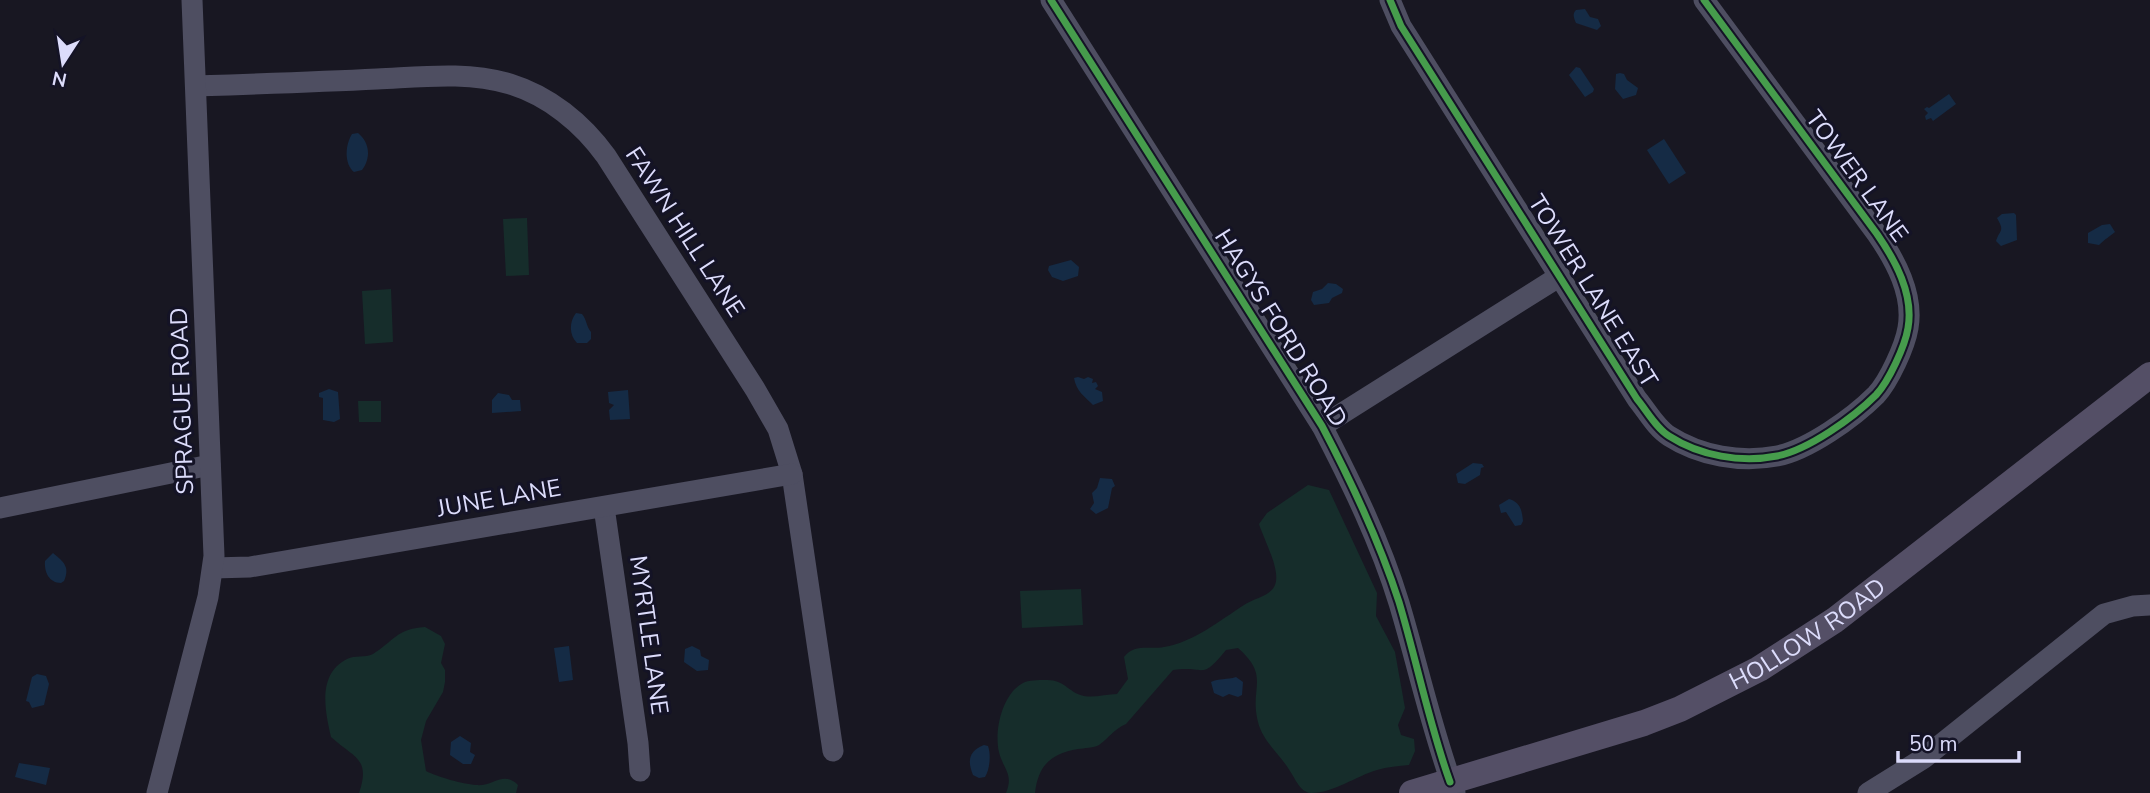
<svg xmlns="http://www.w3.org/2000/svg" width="2150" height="793" viewBox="0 0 2150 793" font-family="'Nunito Sans',sans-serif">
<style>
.green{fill:#162d2b}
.water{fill:#152b45}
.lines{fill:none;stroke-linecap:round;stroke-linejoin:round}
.minor{stroke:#4e4e61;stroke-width:21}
.major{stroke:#544f66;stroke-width:26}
.cycleway-casing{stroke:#141326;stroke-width:11}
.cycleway{stroke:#469c4c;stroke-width:7}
.labels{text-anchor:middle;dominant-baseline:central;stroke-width:6;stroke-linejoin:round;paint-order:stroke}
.street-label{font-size:24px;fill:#dcdcfb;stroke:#141326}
</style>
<rect width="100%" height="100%" fill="#181722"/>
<g class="green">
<path d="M527 218 529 275 506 276 503 219Z"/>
<path d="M391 289 393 342 365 344 362 291Z"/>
<path d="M358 401H381V422H359Z"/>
<path d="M1308 485 1329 490 1377 593 1376 616 1395 652 1405 708 1398 725 1401 735 1414 739 1415 751 1409 765C1399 766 1387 767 1377 770 1356 776 1334 793 1311 793 1300 792 1296 780 1290 771 1280 754 1263 742 1258 722 1249 687 1271 677 1238 648L1226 650C1200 682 1206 665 1173 670L1126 724C1114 729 1109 738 1099 745 1094 748 1084 748 1078 749 1050 754 1038 766 1035 793H1006C1014 774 1003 769 999 752 994 731 1002 694 1023 683 1028 680 1039 680 1045 680 1065 679 1067 692 1084 696 1094 698 1107 694 1117 694L1128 679 1124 657C1135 643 1149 650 1164 647 1194 642 1219 621 1244 605 1254 598 1270 597 1275 585 1281 570 1264 540 1259 524L1267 513Z"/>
<path d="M1081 589 1083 625 1022 628 1020 591Z"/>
<path d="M425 627 441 636 445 644 441 663 445 670V682L443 692 426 721 421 740 426 771C438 777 462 784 476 785 493 787 503 770 518 785L516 793H359C371 758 354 758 331 737 325 711 317 674 347 659 355 655 365 658 373 654 394 641 396 629 425 627Z"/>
</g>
<g class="water">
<path d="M1585 9 1590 17 1598 19 1601 26 1597 30 1576 23C1574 18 1572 14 1576 10Z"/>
<path d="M1576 67 1580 68 1594 89 1593 92 1585 97 1569 75Z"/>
<path d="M1620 73 1624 74 1627 80 1638 88 1636 95 1623 99 1615 89 1616 74Z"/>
<path d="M1949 94 1956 104 1933 121 1931 118 1926 120 1925 116 1928 113 1924 109 1927 107 1929 108Z"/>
<path d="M358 133C370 143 371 158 362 170L354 172C344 164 345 145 352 134Z"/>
<path d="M1664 139 1686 173 1669 184 1647 150Z"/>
<path d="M2014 213 2016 215 2017 240 2001 246 1996 241C2000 229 2005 232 1997 218L2002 214Z"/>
<path d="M2110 224 2115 232C2109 237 2105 239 2099 245L2088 243V233L2102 225Z"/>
<path d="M1071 260 1079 267 1078 276 1063 281 1052 277 1048 270 1049 266Z"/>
<path d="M1328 283 1336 284 1343 289 1342 293 1332 298 1329 303 1314 305 1311 300 1313 292 1322 289Z"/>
<path d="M576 313 582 314C587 320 586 326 591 332V339L587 343H577C569 335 569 322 576 313Z"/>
<path d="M1078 377 1084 379 1088 377 1093 379 1092 383 1096 382 1098 386 1095 389 1102 392 1103 401 1093 405C1085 397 1076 391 1074 378Z"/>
<path d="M329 389 338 392 340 419 334 422 323 420V398L319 397V393Z"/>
<path d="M628 390 630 419 610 420 609 410 614 405 609 403 608 392Z"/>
<path d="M498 393 509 395 512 400H520L521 411 492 413V400Z"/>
<path d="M1473 463 1482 464 1484 467 1481 468 1480 475 1465 484 1458 483 1456 474Z"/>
<path d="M1100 478 1112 479 1115 486 1112 488 1108 508 1096 514 1090 509 1094 503 1092 493 1097 488Z"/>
<path d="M1509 499C1520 502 1522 510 1523 521L1521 525 1515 526 1506 512 1501 513 1499 505Z"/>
<path d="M53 553C64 562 70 567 64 581L61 583C49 583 44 572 45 561Z"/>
<path d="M569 646 573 680 559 682 554 648Z"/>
<path d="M692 646 700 650 701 656 709 660 708 670 697 671 684 662 685 649Z"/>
<path d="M37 674 46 676 49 684 44 705 32 708 29 702 26 701 32 677Z"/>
<path d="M1236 677 1243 682 1242 695 1238 697 1229 694 1223 697 1214 693 1211 682C1219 678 1227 680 1236 677Z"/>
<path d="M460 736 471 743 470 752 475 755 471 764H463L450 755 451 742Z"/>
<path d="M984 745 988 746C991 754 990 769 985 777L979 778 973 775C967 760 969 751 984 745Z"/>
<path d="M19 763 50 768 46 785 15 777Z"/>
</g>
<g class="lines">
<g class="minor">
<path d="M1051 0 1322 426C1352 484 1380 541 1399 603 1418 666 1432 731 1455 793"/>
<path d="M1390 0 1401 26 1637 399C1647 411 1656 428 1669 436 1700 456 1741 463 1777 456 1808 450 1853 418 1876 395 1889 381 1905 346 1908 328 1914 294 1895 260 1877 234L1704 0"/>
<path d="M196 86C256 84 317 82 377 79 421 77 467 71 510 84 549 96 582 123 606 156L755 389 778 429 792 474 833 751"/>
<path d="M1322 426 1560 276"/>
<path d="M604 507 638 743 640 771"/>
<path d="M0 508 210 465"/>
<path d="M213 568 250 567 792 474"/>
<path d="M157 793 208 597 214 556 192 0"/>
<path d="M1868 793 1924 758 2104 614 2133 606 2150 605"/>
</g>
<path class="major" id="s1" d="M1412 793 1644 723 1680 709 1759 669 1835 620 2150 375"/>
<g class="cycleway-casing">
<g id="cycleway">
<path d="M1051 0 1322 426C1352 483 1379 540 1399 602 1417 662 1429 724 1450 782"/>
<path d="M1390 0 1401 26 1637 399C1647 411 1656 428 1669 436 1700 456 1741 463 1777 456 1808 450 1853 418 1876 395 1889 381 1905 346 1908 328 1914 294 1895 260 1877 234L1704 0"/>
</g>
</g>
<use href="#cycleway" class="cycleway"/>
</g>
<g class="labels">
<g class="street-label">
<text transform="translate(1857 176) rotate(54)">TOWER LANE</text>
<text transform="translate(685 232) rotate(57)">FAWN HILL LANE</text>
<text transform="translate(1593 291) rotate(58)">TOWER LANE EAST</text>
<text transform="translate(1281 328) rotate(58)">HAGYS FORD ROAD</text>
<text transform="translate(182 401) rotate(-92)">SPRAGUE ROAD</text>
<text transform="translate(499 498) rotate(-10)">JUNE LANE</text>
<text stroke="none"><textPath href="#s1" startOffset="429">HOLLOW ROAD</textPath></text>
<text transform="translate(649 635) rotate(82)">MYRTLE LANE</text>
</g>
</g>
<g transform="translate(63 63) rotate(192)" stroke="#141326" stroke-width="5" paint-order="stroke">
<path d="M0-5L12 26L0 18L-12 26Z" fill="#dcdcfb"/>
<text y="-10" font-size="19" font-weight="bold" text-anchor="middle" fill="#dcdcfb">N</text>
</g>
<path d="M1898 751v10h121v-10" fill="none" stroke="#dcdcfb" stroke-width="3.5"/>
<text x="1909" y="751" font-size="21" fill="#dcdcfb" stroke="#141326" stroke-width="5" paint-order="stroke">50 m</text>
</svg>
